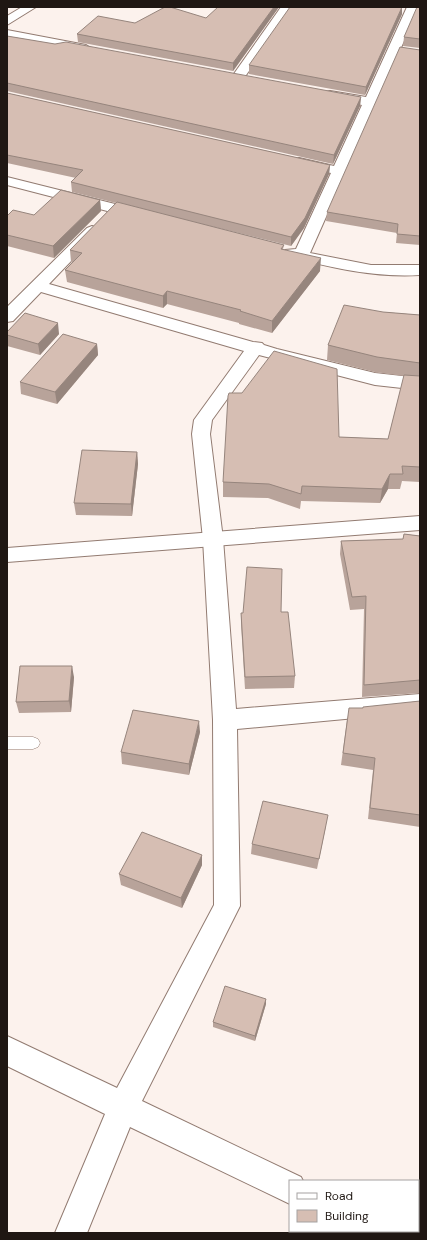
<svg xmlns="http://www.w3.org/2000/svg" width="427" height="1240" viewBox="0 0 427 1240" font-family="'DM Sans',sans-serif">
<style>
.lines{fill:none;stroke-linecap:round;stroke-linejoin:round}
.lane-casing{stroke:#927b71;stroke-width:1}
.street-casing{stroke:#927b71;stroke-width:2}
.secondary-casing{stroke:#927b71;stroke-width:2}
.lane{fill:#fff;fill-rule:evenodd}
.street{fill:#fff;fill-rule:evenodd}
.secondary{fill:#fff;fill-rule:evenodd}
.wall{fill:#b8a39a}
.shaded-wall{fill:#96857d}
.building{fill:#d6beb3;stroke:#96857d}
</style>
<rect width="100%" height="100%" fill="#fcf2ed"/>
<g class="lines">
<g class="lane-casing">
<path id="lane" d="M7 737H33L38 739 40 743 38 747 33 749H7Z"/>
</g>
<g class="street-casing">
<g id="street">
<path d="M22 7H36L7 25V16Z"/>
<path d="M281 7H293L242 81H232L231 78Z"/>
<path d="M407 7H419L310 253 371 265H420V275C374 278 330 267 285 256L283 253 285 250 296 249 331 173 294 165 292 162 294 159 299 158 334 166 362 105 330 99 325 98 323 95 325 92 330 91 366 97Z"/>
<path d="M7 30 86 45 92 49 86 53 7 38Z"/>
<path d="M7 177 147 212 150 215 147 218 142 220 7 185Z"/>
<path d="M92 226 97 228 100 231 97 234 49 284 253 342 262 343 264 345 277 349 375 373 420 378V390L375 385 259 355 212 420 210 434 223 539 236 709 420 694V712L237 729 240 906 142 1101 301 1177 303 1181H290V1204L130 1127 87 1233H55L105 1114 7 1066V1036L117 1088 214 905 213 720 203 539 192 434 194 420 244 351 41 292 13 321 7 322V307L87 228Z"/>
<path d="M364 1231H399L400 1233H365Z"/>
</g>
</g>
<g class="secondary-casing">
<path id="secondary" d="M420 516V530L7 562V548Z"/>
</g>
<use href="#lane" class="lane"/>
<use href="#street" class="street"/>
<use href="#secondary" class="secondary"/>
</g>
<g class="wall">
<path d="M279 7 233 71 78 42 77 34 135 23 206 18Z"/>
<path d="M420 7V48L403 46 404 37Z"/>
<path d="M402 14 365 95 249 74V65Z"/>
<path d="M7 36 361 97 360 106 333 164 7 91Z"/>
<path d="M420 50V245L396 243 397 233 326 221 327 212Z"/>
<path d="M7 93 330 165 329 174 304 228 291 246 202 224 284 245 283 249 320 271 272 333 239 324V323L167 304 163 308 67 282 65 270 72 262H71L70 250 116 203 72 192 71 182 76 178 7 163Z"/>
<path d="M100 200 101 211 54 258 7 246V216L34 215Z"/>
<path d="M383 312 420 315V482L402 481 400 489H388L380 503 301 501 300 509 268 498 223 497V482L339 437 388 439 404 376 375 372 327 360 328 345Z"/>
<path d="M7 332 59 334 40 355 7 346Z"/>
<path d="M97 344 98 355 57 404 21 394 20 382Z"/>
<path d="M137 452 138 464 132 516 76 515 74 503Z"/>
<path d="M404 534 420 536V693L362 697 364 609 350 610 340 554 341 541 403 539Z"/>
<path d="M281 612 295 676 294 688 245 689 241 624V613Z"/>
<path d="M74 677 71 712 19 713 16 702Z"/>
<path d="M420 701V827L368 819 373 770 341 765 347 720 363 708Z"/>
<path d="M200 732 189 775 122 764 121 752Z"/>
<path d="M326 826 317 869 251 854 252 844Z"/>
<path d="M202 855V865L182 908 121 885 119 874Z"/>
<path d="M266 999V1004L255 1041 213 1027V1022Z"/>
</g>
<g class="shaded-wall">
<path d="M274 7H279L233 71V63Z"/>
<path d="M402 7V14L365 95 366 87Z"/>
<path d="M361 97 360 106 333 164 334 155Z"/>
<path d="M330 165 329 174 304 228 291 246V237Z"/>
<path d="M100 200 101 211 54 258 53 246Z"/>
<path d="M321 258 320 271 272 333V321Z"/>
<path d="M167 291V304L163 308V296Z"/>
<path d="M58 323 59 334 40 355 38 344Z"/>
<path d="M97 344 98 355 57 404 55 392Z"/>
<path d="M137 452 138 464 132 516 131 504Z"/>
<path d="M390 474 388 489 380 503 382 489Z"/>
<path d="M72 666 74 677 71 712 69 701Z"/>
<path d="M199 721 200 732 189 775V764Z"/>
<path d="M202 855V865L182 908 181 898Z"/>
<path d="M266 999V1004L255 1041V1036Z"/>
</g>
<g class="building">
<path d="M165 7H170L206 18 218 7H274L233 63 77 34 98 16 135 23Z"/>
<path d="M290 7H402L366 87 249 65Z"/>
<path d="M417 7H420V39L404 37Z"/>
<path d="M7 36 55 44 66 42 361 97 334 155 7 83Z"/>
<path d="M400 47 420 50V236L397 234 398 224 327 212Z"/>
<path d="M7 93 330 165 305 218 291 237 71 182 83 170 7 155Z"/>
<path d="M61 190 100 200 53 246 7 235V216L13 210 34 215Z"/>
<path d="M117 202 284 245 281 249 321 258 272 321 240 311 241 310 167 291 163 296 65 270 82 253 70 250Z"/>
<path d="M344 305 383 312 420 315V363L377 357 328 345Z"/>
<path d="M25 313 58 323 38 344 7 335V332Z"/>
<path d="M63 334 97 344 55 392 20 382Z"/>
<path d="M274 351 337 369 339 437 388 439 404 375 420 376V467L402 466 403 474H390L382 489 302 486 301 494 269 484 223 482 228 396 229 393H242Z"/>
<path d="M82 450 137 452 131 504 74 503Z"/>
<path d="M404 534 420 536V680L364 685 366 596 352 597 341 541 403 539Z"/>
<path d="M247 567 282 569 281 612H288L295 676 245 677 241 613H243Z"/>
<path d="M20 666H72L69 701 16 702Z"/>
<path d="M420 701V815L370 808 375 758 343 753 349 708H363V707Z"/>
<path d="M133 710 199 721 189 764 121 752Z"/>
<path d="M263 801 328 815 319 859 252 844Z"/>
<path d="M142 832 202 855 181 898 119 874Z"/>
<path d="M225 986 266 999 255 1036 213 1022Z"/>
</g>
<rect width="427" height="1240" fill="none" stroke="#1f1713" stroke-width="16"/>
<rect x="289" y="1180" width="130" height="52" fill="#ffffff" stroke="#a5a2a1"/>
<rect x="297" y="1193" width="20" height="6" fill="#ffffff" stroke="#a5a2a1"/>
<text x="325" y="1200" font-size="12" fill="#1f1713">Road</text>
<rect x="297" y="1210" width="20" height="12" fill="#d6beb3" stroke="#a5a2a1"/>
<text x="325" y="1220" font-size="12" fill="#1f1713">Building</text>
</svg>
